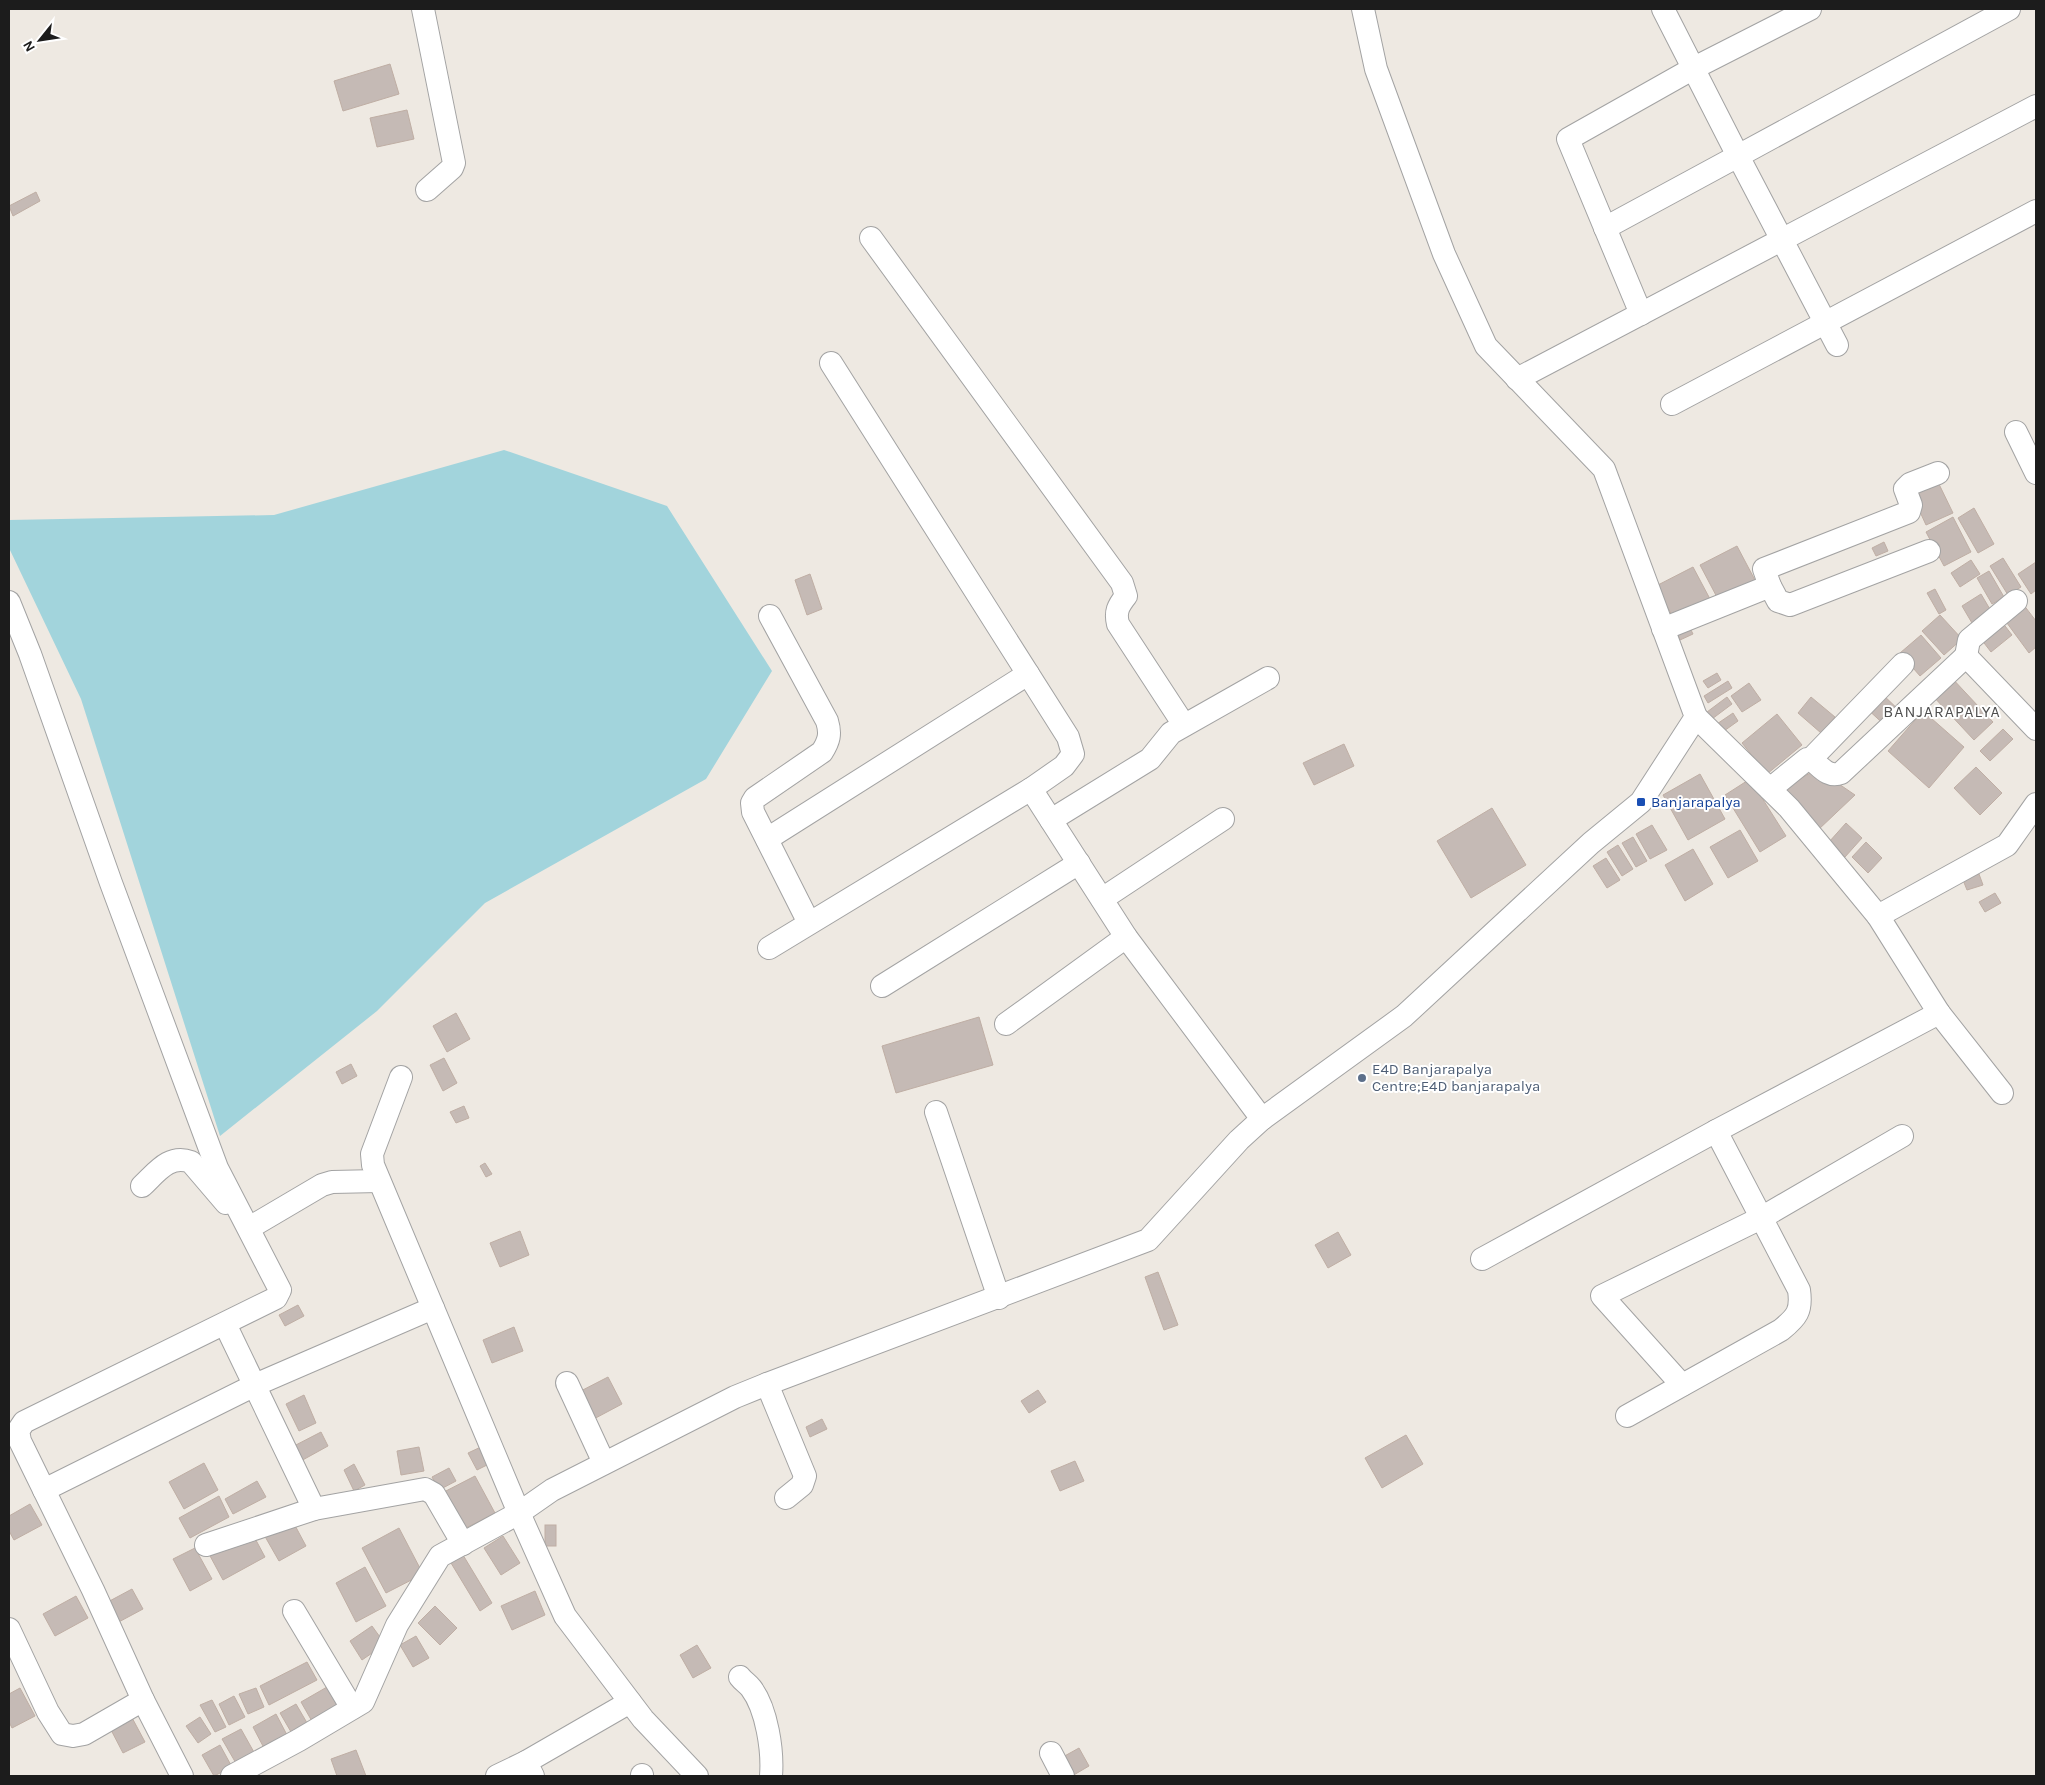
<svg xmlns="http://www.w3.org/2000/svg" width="2045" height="1785" viewBox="0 0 2045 1785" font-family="Karla,sans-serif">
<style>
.water{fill:#a2d4dc}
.building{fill:#c5bab5;stroke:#bfaea4}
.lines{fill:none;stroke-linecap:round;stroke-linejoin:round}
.minor-casing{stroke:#a3a3a3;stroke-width:24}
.minor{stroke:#fff;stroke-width:22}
.transit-dot{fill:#1a4fb4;stroke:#fff;stroke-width:2}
.service-dot{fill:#5c6f8a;stroke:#fff;stroke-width:2}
.labels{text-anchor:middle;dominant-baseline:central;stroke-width:4;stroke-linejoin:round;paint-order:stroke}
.transit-label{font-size:15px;fill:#164399;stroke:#fff;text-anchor:start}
.service-label{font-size:15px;fill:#4e5e75;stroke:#fff;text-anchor:start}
.neighbourhood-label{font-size:16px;letter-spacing:1px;fill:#4f4f4f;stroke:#fff}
</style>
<rect width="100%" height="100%" fill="#eee9e2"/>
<path class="water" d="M504 450 667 506 772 671 706 779 485 903 377 1011 220 1136 81 699 9 548V520L274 515Z"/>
<g class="building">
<path d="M390 64 399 94 343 111 334 81Z"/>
<path d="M407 110 414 139 377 147 370 118Z"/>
<path d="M36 192 40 201 13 216 9 206Z"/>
<path d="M1937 480 1953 513 1926 525 1911 492Z"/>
<path d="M1974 508 1994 544 1978 553 1958 518Z"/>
<path d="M1953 517 1971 552 1944 566 1926 532Z"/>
<path d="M1884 542 1888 551 1876 556 1872 548Z"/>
<path d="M1737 546 1756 582 1719 601 1700 565Z"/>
<path d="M2003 558 2021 587 2008 595 1990 566Z"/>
<path d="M1971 560 1980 574 1960 587 1951 573Z"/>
<path d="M2036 562V590L2031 594 2018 574Z"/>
<path d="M1693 567 1710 599 1674 619 1656 586Z"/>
<path d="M1989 571 2004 597 1992 604 1977 578Z"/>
<path d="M810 574 822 609 807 615 795 580Z"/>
<path d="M1935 589 1946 610 1939 614 1927 593Z"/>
<path d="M1981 594 1991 611 1972 623 1962 606Z"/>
<path d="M2023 604 2036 621V647L2029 653 2004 619Z"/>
<path d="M1940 615 1962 639 1944 655 1922 631Z"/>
<path d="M2002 622 2012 635 1991 652 1981 639Z"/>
<path d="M1688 624 1693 634 1680 640 1676 630Z"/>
<path d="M1921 635 1941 658 1920 676 1900 653Z"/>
<path d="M1717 673 1721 680 1708 688 1703 681Z"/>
<path d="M1950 676 1993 722 1974 740 1931 694Z"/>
<path d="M1728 681 1732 688 1708 703 1704 696Z"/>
<path d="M1749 683 1761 700 1742 712 1731 696Z"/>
<path d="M1880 692 1902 713 1888 728 1865 707Z"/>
<path d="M1727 697 1732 704 1708 722 1703 715Z"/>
<path d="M1811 697 1835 717 1821 733 1798 713Z"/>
<path d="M1923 711 1964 747 1929 788 1888 751Z"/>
<path d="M1733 713 1738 721 1717 736 1711 728Z"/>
<path d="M1777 714 1802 745 1767 774 1742 743Z"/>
<path d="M2003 729 2013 739 1990 761 1980 751Z"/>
<path d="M1344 744 1354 766 1314 785 1303 763Z"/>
<path d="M1976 767 2002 793 1980 815 1954 788Z"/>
<path d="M1817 769 1855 795 1818 830 1781 790Z"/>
<path d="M1700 774 1725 819 1688 840 1663 795Z"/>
<path d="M1750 779 1786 836 1760 852 1725 795Z"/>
<path d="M1492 808 1526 865 1471 898 1437 841Z"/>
<path d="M1846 823 1862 838 1845 857 1829 842Z"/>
<path d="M1652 825 1667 850 1650 859 1636 834Z"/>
<path d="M1740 830 1758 861 1728 878 1710 847Z"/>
<path d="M1633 837 1647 861 1636 867 1622 843Z"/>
<path d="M1866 842 1882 858 1868 873 1852 857Z"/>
<path d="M1618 845 1633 869 1622 876 1607 852Z"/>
<path d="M1693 849 1713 884 1685 901 1665 865Z"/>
<path d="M1606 858 1620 880 1607 888 1593 866Z"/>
<path d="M1979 874 1983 885 1967 890 1963 880Z"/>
<path d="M1995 893 2001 903 1985 912 1979 902Z"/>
<path d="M456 1013 470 1039 447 1052 433 1026Z"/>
<path d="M979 1017 993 1065 896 1093 882 1046Z"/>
<path d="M444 1058 457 1083 443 1091 430 1065Z"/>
<path d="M351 1064 357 1076 342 1084 336 1072Z"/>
<path d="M464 1106 469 1118 456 1123 450 1112Z"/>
<path d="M485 1163 492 1174 486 1177 480 1166Z"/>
<path d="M520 1231 529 1255 500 1267 490 1243Z"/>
<path d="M1338 1232 1351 1255 1328 1268 1315 1245Z"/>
<path d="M1158 1272 1178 1325 1164 1330 1145 1277Z"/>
<path d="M298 1305 304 1316 285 1326 279 1315Z"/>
<path d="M514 1327 523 1351 492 1363 483 1340Z"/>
<path d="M608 1377 622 1404 590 1421 575 1394Z"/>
<path d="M1038 1390 1046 1402 1029 1413 1021 1401Z"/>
<path d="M304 1395 316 1423 299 1431 286 1404Z"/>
<path d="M822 1419 827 1429 810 1437 806 1427Z"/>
<path d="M321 1432 328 1446 299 1462 292 1447Z"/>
<path d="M1406 1435 1423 1464 1382 1488 1365 1458Z"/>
<path d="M483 1446 491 1463 477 1470 468 1453Z"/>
<path d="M419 1447 424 1471 401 1475 397 1451Z"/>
<path d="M1075 1461 1084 1481 1060 1491 1051 1471Z"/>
<path d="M204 1463 218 1490 184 1509 169 1482Z"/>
<path d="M354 1464 365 1485 354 1491 344 1470Z"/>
<path d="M449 1468 456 1481 439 1490 432 1477Z"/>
<path d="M475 1476 495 1513 462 1530 442 1493Z"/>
<path d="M257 1481 266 1497 233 1514 225 1499Z"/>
<path d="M219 1496 229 1517 190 1538 179 1518Z"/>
<path d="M30 1504 42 1525 14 1540 9 1531V1516Z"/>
<path d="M291 1518 306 1546 279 1561 263 1533Z"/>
<rect x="545" y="1525" width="11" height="21"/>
<path d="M399 1528 423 1574 386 1593 362 1548Z"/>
<path d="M251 1531 265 1557 223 1580 209 1554Z"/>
<path d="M503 1536 520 1563 501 1575 484 1548Z"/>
<path d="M195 1548 212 1579 190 1591 173 1559Z"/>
<path d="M463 1555 492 1603 480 1611 451 1563Z"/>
<path d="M365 1567 386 1606 356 1622 336 1583Z"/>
<path d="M132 1589 143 1609 115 1624 104 1604Z"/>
<path d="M535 1591 545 1615 512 1630 501 1606Z"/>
<path d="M76 1596 88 1618 55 1636 43 1614Z"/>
<path d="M435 1606 457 1628 440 1645 418 1623Z"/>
<path d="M372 1626 385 1644 362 1660 350 1641Z"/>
<path d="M416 1636 429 1658 413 1667 400 1645Z"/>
<path d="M697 1645 711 1668 693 1678 680 1655Z"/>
<path d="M307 1662 317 1680 269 1705 260 1686Z"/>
<path d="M327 1687 339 1708 313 1723 301 1702Z"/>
<path d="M20 1688 35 1716 12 1728 9 1722V1694Z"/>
<path d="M256 1688 264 1707 248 1714 239 1694Z"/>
<path d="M234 1696 245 1717 229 1725 219 1704Z"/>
<path d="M212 1700 226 1727 215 1732 200 1705Z"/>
<path d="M296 1704 310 1728 294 1737 280 1713Z"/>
<path d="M130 1714 145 1742 123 1753 109 1726Z"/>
<path d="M276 1714 287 1735 264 1748 253 1727Z"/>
<path d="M200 1717 211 1734 198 1743 186 1726Z"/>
<path d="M241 1729 255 1754 237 1765 222 1739Z"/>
<path d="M220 1745 232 1767 214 1776 202 1755Z"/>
<path d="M1079 1748 1089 1766 1072 1776 1061 1758Z"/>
<path d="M356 1750 366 1776H337L331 1759Z"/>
</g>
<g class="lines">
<g class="minor-casing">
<g id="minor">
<path d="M423 9 454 163 452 168 427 190"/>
<path d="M1663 9 1738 156 2009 9"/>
<path d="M1605 228 1738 156 1837 345"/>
<path d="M871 238 1122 583 1126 596C1118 606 1115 612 1118 624L1184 725"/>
<path d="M1641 314 1568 139 1694 68 1810 9"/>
<path d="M1517 379 2036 106"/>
<path d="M1672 404 2036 211"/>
<path d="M2016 432 2036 473"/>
<path d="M1770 586 1778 601 1790 605 1929 551"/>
<path d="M9 602 30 654 111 883 217 1168 280 1290 276 1298 24 1422 18 1431 20 1441 93 1590 143 1700 182 1776"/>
<path d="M770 616 827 721C831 734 829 741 822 752L755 798 752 803 753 812 809 923"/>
<path d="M1663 629 1770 586 1764 569 1909 512 1911 505 1905 489 1910 484 1938 473"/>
<path d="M1966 656 1969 640 2016 601"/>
<path d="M1696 717 1789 808 1878 916 2007 845 2036 804"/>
<path d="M1811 759 1903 664"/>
<path d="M1031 789 1126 937 1262 1119"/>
<path d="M1770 789 1807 759H1811C1821 767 1828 778 1841 773L1966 656 2036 729"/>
<path d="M1051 820 1150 759 1171 733 1268 678"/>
<path d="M767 839 1028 674"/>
<path d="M1102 899 1223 819"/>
<path d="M1878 916 1939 1013 2002 1093"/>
<path d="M769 948 1031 789 1064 766 1073 754 1068 737 831 363"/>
<path d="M882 986 1079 863"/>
<path d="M1006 1024 1126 937"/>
<path d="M401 1077 372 1154 373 1165 519 1513 565 1616 643 1719 697 1776"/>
<path d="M936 1112 999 1298"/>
<path d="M142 1186C157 1172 169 1154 191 1162L226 1203"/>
<path d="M249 1228 322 1185 332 1182 379 1181"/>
<path d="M1482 1259 1716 1131 1939 1013"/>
<path d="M225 1324 314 1509"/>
<path d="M567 1383 604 1463"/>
<path d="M767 1384 805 1476 802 1485 786 1498"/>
<path d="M1682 1385 1602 1296 1761 1218 1902 1136"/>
<path d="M1627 1416 1781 1330C1797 1317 1802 1311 1799 1290L1716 1131"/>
<path d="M44 1490 255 1385 433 1308"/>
<path d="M206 1545 314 1509 425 1489 434 1494 463 1544"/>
<path d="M294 1611 352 1708"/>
<path d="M9 1629 48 1712 62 1734 73 1736 84 1734 143 1700"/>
<path d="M740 1677C743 1681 748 1684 751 1688 767 1709 773 1751 771 1776"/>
<path d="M1051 1753 1063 1776"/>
<path d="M642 1775V1776"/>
<path d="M232 1776 299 1740 363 1702 397 1625 440 1556 519 1513 552 1490 735 1397 767 1384 1148 1240 1239 1140 1262 1119 1404 1016 1591 843 1641 802 1696 717 1604 469 1486 346 1444 254 1376 69 1363 9"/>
<path d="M497 1776 526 1762"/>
<path d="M533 1776 526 1762 630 1702"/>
</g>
</g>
<use href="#minor" class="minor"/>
</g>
<rect class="transit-dot" x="1636" y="797" width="10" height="10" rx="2.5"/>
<circle class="service-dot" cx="1362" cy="1078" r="5"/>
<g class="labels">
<g class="transit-label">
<text x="1651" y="802">Banjarapalya</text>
</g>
<g class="service-label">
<text x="1372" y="1069">E4D Banjarapalya<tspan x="1372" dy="17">Centre;E4D banjarapalya</tspan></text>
</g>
<g class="neighbourhood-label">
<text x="1942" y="711">BANJARAPALYA</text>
</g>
</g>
<rect width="2045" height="1785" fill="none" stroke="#1c1c1c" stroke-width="20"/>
<g transform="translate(40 40) rotate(240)" stroke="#ffffff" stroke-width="4" paint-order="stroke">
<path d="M0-4L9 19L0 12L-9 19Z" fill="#1c1c1c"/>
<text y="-8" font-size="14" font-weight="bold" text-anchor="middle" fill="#1c1c1c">N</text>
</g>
</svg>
